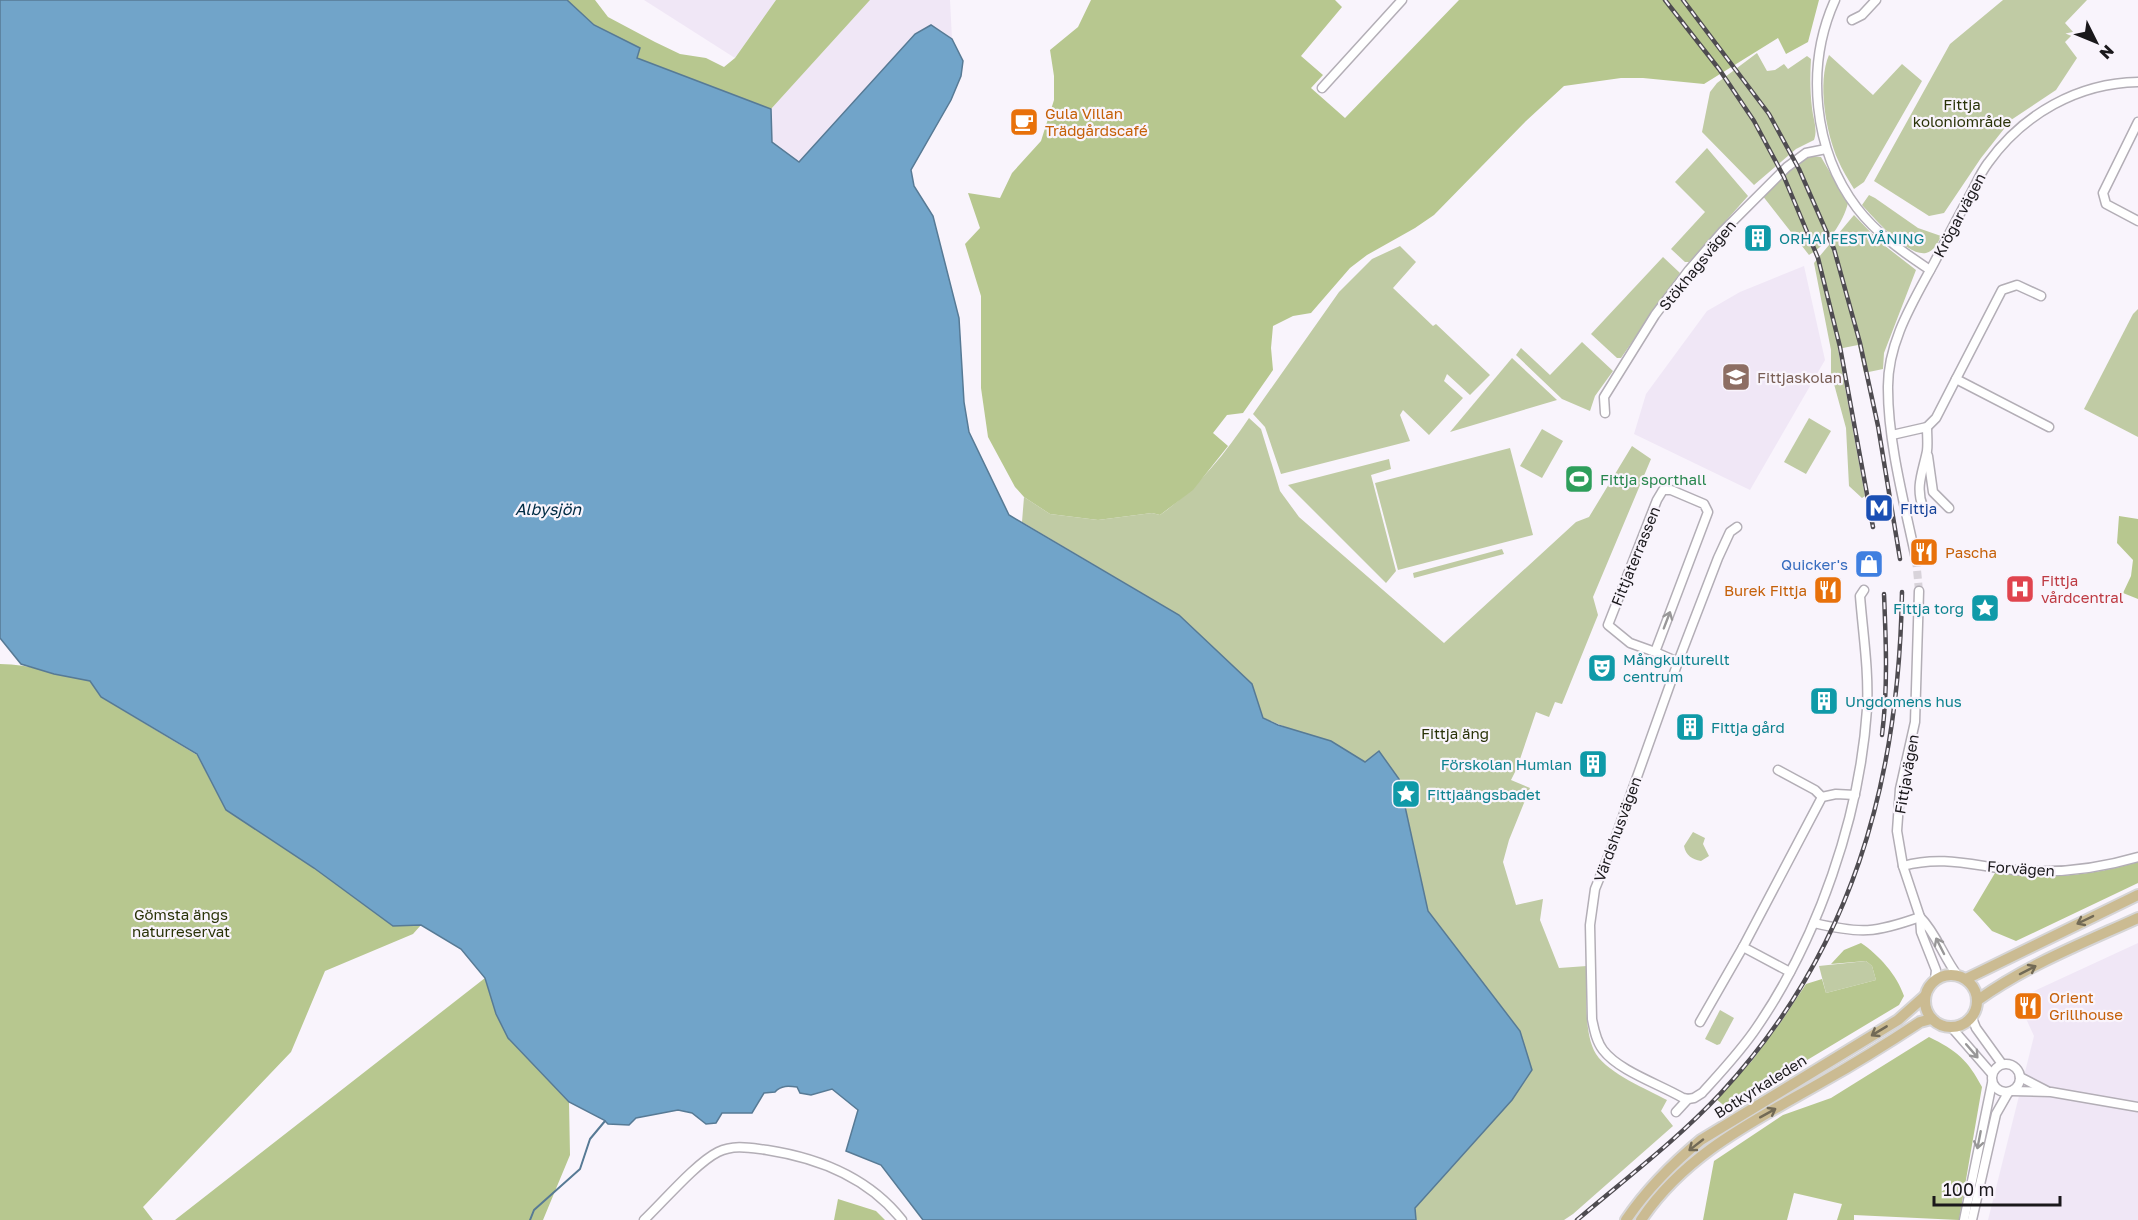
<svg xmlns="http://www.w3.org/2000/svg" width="2138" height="1220" viewBox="0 0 2138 1220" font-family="'Golos Text',sans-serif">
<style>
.built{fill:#f0e7f6}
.green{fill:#c0cba4}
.forest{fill:#b7c78f}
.water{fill:#71a4c9;stroke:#577a95;stroke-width:1.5}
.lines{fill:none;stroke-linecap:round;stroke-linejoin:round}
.stream{stroke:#577a95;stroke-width:2}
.minor-tunnel{stroke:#d8d3da;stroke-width:8;stroke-dasharray:8 4;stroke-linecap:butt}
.minor-casing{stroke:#b3aeb6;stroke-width:11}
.major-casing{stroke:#d6d5d6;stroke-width:14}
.minor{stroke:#fff;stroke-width:8}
.major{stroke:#cbbb92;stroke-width:10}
.rail-casing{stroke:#4f4c51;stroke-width:4.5}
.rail{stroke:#f9f4fc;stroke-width:2;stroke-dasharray:7;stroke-linecap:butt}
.oneway{stroke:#989798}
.oneway2{stroke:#726a56}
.labels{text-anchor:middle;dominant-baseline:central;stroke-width:4.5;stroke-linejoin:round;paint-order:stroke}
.park-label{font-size:15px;fill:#2a3308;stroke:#f9f4fc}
.food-label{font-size:15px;fill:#c56008;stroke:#f9f4fc;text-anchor:start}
.street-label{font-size:15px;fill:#1a181b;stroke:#f9f4fc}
.culture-label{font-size:15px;fill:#0d838f;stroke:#f9f4fc;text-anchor:start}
.education-label{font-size:15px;fill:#785e54;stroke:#f9f4fc;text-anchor:start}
.leisure-label{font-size:15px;fill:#27864d;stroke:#f9f4fc;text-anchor:start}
.transit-label{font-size:15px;fill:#164399;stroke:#f9f4fc;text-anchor:start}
.shop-label{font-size:15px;fill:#366cbe;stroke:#f9f4fc;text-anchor:end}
.health-label{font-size:15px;fill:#be3a42;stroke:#f9f4fc;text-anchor:start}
.water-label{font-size:16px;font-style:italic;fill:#002c45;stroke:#f9f4fc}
</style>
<rect width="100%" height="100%" fill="#f9f4fc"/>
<g class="built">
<path d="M644 0H776L735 58Z"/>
<path d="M870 0H950L952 39 941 30 915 34 799 162 772 142 771 109Z"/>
<path d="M1804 266 1825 360 1750 490 1634 434 1646 394 1707 311 1740 292Z"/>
<path d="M2138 943V1220H1988L2034 1036 2017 999Z"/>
</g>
<g class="green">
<path d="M2003 0H2087L2065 23 2074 33 2065 42 2077 58 2056 90 2011 120 1981 158 1944 213 1929 216 1874 181 1950 44Z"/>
<path d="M1757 53 1767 71 1775 70 1784 64 1788 69 1807 56 1811 59C1810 76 1810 91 1812 108 1813 119 1818 129 1814 140L1796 149 1754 185 1702 132 1710 92 1717 83Z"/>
<path d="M1829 55 1873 95 1902 64 1922 81 1864 182 1854 189C1848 179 1842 170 1838 160 1826 133 1817 82 1829 55Z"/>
<path d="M1707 148 1748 196 1689 262H1685L1671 249 1705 212 1675 182Z"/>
<path d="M1811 156 1821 157 1848 203C1843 223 1828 244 1809 255L1762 195C1776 181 1792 164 1811 156Z"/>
<path d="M1869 195 1875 198 1918 228 1941 236C1938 243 1934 251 1926 253 1908 257 1873 217 1862 205Z"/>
<path d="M1854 215 1880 242 1916 270 1884 353 1883 369 1864 373 1858 345 1838 349 1865 496 1862 498 1849 486 1846 428 1831 373V350L1814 263Z"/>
<path d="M1400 246 1416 262 1393 288 1433 326 1436 324 1490 375 1470 395 1447 374 1444 381 1463 398 1429 435 1403 410 1400 415 1410 441 1281 474 1265 427 1253 414 1339 292 1372 259Z"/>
<path d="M1663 257 1680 273 1621 358H1617L1591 334Z"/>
<path d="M2138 309V437L2084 409 2133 314Z"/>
<path d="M1582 342 1613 371 1595 396 1590 411 1562 399 1516 355 1521 348 1550 375Z"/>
<path d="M1512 358 1557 400 1450 432Z"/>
<path d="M1249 418 1261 429 1280 491 1299 517 1444 643 1576 522 1589 517 1632 446 1651 459 1593 597 1598 615 1562 704 1555 702 1549 717 1536 712 1517 768 1511 780 1530 788 1509 840 1503 862 1516 905 1543 899 1540 920 1559 968 1587 966C1587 991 1583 1033 1596 1054 1609 1074 1647 1089 1667 1100L1661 1111 1673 1126 1573 1214 1564 1220H1416L1414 1208 1512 1100 1520 1031 1428 911 1399 779 1379 751 1365 762 1348 752 1263 718 1252 684 1179 615 1022 522 1024 497 1050 514 1098 520 1152 513 1160 515C1196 490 1225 454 1249 418Z"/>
<path d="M1809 418 1831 431 1806 474 1784 462Z"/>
<path d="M1542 429 1563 441 1542 478 1520 466Z"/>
<path d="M1510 448 1533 535 1398 570 1375 483Z"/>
<path d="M1389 459 1391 469 1371 475 1396 571 1386 583 1288 485Z"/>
<path d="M1502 549 1504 554 1414 578 1413 573Z"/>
<path d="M1693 832 1705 838 1703 844 1709 856 1701 861C1692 859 1686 856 1684 846Z"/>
<path d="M1866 961 1872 966 1876 980 1826 993 1819 966Z"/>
<path d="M1720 1010 1734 1018 1720 1044 1717 1045 1705 1039Z"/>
</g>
<g class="forest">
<path d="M567 0H595L608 17 655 42 680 54 706 58 724 67 735 58 776 0H870L771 109 637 58 640 48 594 25Z"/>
<path d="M1091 0H1335L1342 7 1301 56 1323 75 1311 88 1345 118 1459 0H1819L1808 42 1786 54 1778 38 1704 84 1643 78H1621L1564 86 1526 121 1434 215 1415 228 1367 255 1350 268 1311 313 1293 316 1273 326 1271 348 1273 370 1243 413 1227 415 1213 433 1228 446 1193 490 1160 515 1152 513 1098 520 1050 514 1024 497 1015 487 988 437 981 388V296L965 244 980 228 968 193 1000 198 1012 173 1041 141 1054 100V76L1050 50 1078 27Z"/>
<path d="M2119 516 2138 519V599L2123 593 2131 576 2133 560 2117 543Z"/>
<path d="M0 664C30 664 60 675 90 681L101 697 197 755 226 810 314 868 393 926 421 925 413 934 325 971 291 1052 143 1207 153 1220H0Z"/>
<path d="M2138 862V883L2016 941 1992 931 1973 910 1995 873C2043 880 2091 876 2138 862Z"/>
<path d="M1861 943C1879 955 1897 975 1904 996L1899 1005 1727 1108 1716 1099 1751 1062 1781 1022 1806 984 1822 979 1826 993 1876 980 1872 966 1866 961 1831 964 1844 950Z"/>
<path d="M485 978 496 1014 508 1038 569 1102 570 1155 543 1220H175Z"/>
<path d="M1929 1037C1956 1050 1968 1060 1982 1087L1959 1220 1854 1215V1220H1837L1842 1204 1794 1193 1787 1220H1703L1714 1161 1783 1115 1831 1098Z"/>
<path d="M838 1199 876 1211 885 1220H834Z"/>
</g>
<path class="water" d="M0 0H567L594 25 640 48 637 58 771 109 772 142 799 162 915 34 931 25 952 39 963 61 961 76 951 100 911 170 914 186 933 216 959 318 964 402 969 432 1009 515 1179 615 1252 684 1263 718 1278 725 1331 741 1365 762 1379 751 1399 779 1428 911 1520 1031 1532 1070 1512 1100 1415 1208 1416 1220H923L881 1165 846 1151 858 1110 832 1089 811 1095 800 1093 797 1087C789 1086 781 1085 775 1092L764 1093 752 1113H722L716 1123 706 1124 692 1113 678 1110 636 1118 629 1125 608 1124 604 1120 569 1102 508 1038 496 1014 485 978 461 949 421 925 393 926 314 868 226 810 197 754 101 697 90 681 54 674 21 664 0 638Z"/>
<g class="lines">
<path class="stream" d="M530 1220 534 1210 580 1169 590 1139 605 1121"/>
<path class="minor-tunnel" d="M1916 559 1919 591"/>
<g class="minor-casing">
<g id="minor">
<path d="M1835 0C1805 66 1813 150 1857 208 1877 234 1903 252 1930 270"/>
<path d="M1852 20 1862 15 1876 0"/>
<path d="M1322 88 1402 0"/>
<path d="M2138 122 2103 193 2106 204 2138 221"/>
<path d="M1956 379 2002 290 2017 285 2041 296"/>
<path d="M1605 413 1604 397 1655 315 1689 270 1722 232 1787 167 1806 153 1826 149"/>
<path d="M1927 427 1936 418 1956 379 2049 427"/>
<path d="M1892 435 1927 427C1927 435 1928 444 1927 451 1923 471 1915 487 1923 507"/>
<path d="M1928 456 1933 492 1949 508"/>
<path d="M1916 559C1905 506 1888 443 1888 389 1887 343 1913 302 1934 263 1946 240 1958 217 1970 195 1976 184 1981 172 1988 163 2023 114 2078 83 2138 82"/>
<path d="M1919 591 1915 722 1900 789 1897 831 1903 866 1920 917 1921 932 1936 970 1935 980"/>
<path d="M1655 652 1630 643 1608 625 1657 500 1663 490H1671L1704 504 1708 512 1655 652 1678 662"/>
<path d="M1778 770 1815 790 1822 797"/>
<path d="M1903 866C1943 855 1974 866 2014 870 2056 874 2097 869 2138 857"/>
<path d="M1920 917C1937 934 1943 957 1958 976"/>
<path d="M1814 923C1861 934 1875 933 1920 917"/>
<path d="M1743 947 1790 972"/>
<path d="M1972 1018 1976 1028 2002 1064"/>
<path d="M1700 1022 1743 947 1822 797 1836 794 1855 795"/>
<path d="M1952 1028 1992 1074"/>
<circle cx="2006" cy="1078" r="14"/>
<path d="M2020 1077 2047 1091"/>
<path d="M2012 1091 2051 1092 2138 1107"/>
<path d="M1688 1099 1683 1098C1659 1084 1619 1071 1603 1050 1596 1041 1594 1029 1592 1019L1590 925 1595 889 1612 847 1678 662 1718 558 1730 532 1737 527"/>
<path d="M1676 1112 1688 1099 1694 1098 1702 1093C1721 1072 1741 1051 1757 1027 1818 938 1860 816 1867 709 1869 671 1863 634 1860 596L1864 590"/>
<path d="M644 1220C663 1202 696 1163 718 1152 734 1144 751 1148 767 1150 819 1158 868 1177 902 1220"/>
<path d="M1964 1220 1992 1083"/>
<path d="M1972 1220 1996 1114 2008 1093"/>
</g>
</g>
<g class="major-casing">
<g id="major">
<circle cx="1951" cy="1001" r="26"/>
<path d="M1966 979 2138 895"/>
<path d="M1978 1000C2027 965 2083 943 2138 918"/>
<path d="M1626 1220C1647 1189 1672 1164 1701 1140L1898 1020 1925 996"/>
<path d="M1641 1220C1686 1153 1754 1121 1822 1082 1856 1063 1888 1043 1920 1022L1931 1019"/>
</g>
</g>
<use href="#minor" class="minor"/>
<use href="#major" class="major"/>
<g class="rail-casing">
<g id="rail">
<path d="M1665 0 1719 69 1754 121 1784 177 1818 258 1840 347 1873 527"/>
<path d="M1683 0 1769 114 1799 169 1834 249 1860 343 1878 426 1900 559"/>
<path d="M1882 735C1888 688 1886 642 1884 594"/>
<path d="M1577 1220C1625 1179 1677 1140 1720 1094 1852 952 1899 782 1902 592"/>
</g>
</g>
<use href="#rail" class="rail"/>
</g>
<defs><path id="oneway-shaft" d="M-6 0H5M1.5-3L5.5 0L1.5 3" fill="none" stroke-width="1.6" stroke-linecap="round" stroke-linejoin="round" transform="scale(1.5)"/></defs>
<g class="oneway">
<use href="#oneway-shaft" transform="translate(1667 620) rotate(-69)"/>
<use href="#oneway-shaft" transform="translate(1940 946) rotate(-117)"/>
<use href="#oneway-shaft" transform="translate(1972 1051) rotate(49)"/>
<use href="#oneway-shaft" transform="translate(1979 1140) rotate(101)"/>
</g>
<g class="oneway2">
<use href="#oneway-shaft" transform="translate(2085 920) rotate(154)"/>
<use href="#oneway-shaft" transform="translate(2028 970) rotate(-27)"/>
<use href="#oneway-shaft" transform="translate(1879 1031) rotate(149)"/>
<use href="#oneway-shaft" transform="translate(1768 1113) rotate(-29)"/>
<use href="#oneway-shaft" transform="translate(1696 1145) rotate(142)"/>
</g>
<defs>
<g id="cafe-square" transform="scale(1.5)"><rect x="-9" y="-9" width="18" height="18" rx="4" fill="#e8710a" stroke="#f9f4fc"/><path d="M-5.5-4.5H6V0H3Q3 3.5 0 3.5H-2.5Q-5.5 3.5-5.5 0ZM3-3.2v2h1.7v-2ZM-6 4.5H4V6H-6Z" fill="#fff"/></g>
<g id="building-square" transform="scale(1.5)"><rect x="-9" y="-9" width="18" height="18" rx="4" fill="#0f9aa8" stroke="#f9f4fc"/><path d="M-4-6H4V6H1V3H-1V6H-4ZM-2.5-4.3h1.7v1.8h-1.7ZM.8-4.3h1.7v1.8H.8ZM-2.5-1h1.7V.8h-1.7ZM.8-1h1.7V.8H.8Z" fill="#fff"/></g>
<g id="school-square" transform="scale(1.5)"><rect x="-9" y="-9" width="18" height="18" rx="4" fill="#8d6e63" stroke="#f9f4fc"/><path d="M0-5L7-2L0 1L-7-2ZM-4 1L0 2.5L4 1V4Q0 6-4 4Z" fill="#fff"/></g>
<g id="stadium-square" transform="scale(1.5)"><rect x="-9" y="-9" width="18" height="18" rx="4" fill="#2e9e5b" stroke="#f9f4fc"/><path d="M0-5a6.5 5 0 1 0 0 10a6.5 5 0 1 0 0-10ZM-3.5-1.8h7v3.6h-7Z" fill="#fff"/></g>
<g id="metro-square" transform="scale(1.5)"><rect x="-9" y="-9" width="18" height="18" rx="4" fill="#1a4fb4" stroke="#f9f4fc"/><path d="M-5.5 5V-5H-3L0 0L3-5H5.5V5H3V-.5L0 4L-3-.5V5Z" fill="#fff"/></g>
<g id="restaurant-square" transform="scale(1.5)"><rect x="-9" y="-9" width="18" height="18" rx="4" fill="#e8710a" stroke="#f9f4fc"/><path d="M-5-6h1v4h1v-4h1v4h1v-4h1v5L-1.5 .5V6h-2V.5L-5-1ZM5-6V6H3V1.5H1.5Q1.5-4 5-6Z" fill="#fff"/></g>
<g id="shop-square" transform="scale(1.5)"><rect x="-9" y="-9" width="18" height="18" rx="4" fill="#3f7fe0" stroke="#f9f4fc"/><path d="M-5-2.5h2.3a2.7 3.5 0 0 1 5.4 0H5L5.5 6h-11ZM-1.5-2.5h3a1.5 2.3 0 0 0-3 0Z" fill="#fff"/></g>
<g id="hospital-square" transform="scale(1.5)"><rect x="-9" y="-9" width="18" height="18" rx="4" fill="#e0444e" stroke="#f9f4fc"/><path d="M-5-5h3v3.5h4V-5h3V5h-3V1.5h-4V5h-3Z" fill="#fff"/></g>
<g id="sight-square" transform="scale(1.5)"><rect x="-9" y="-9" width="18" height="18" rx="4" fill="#0f9aa8" stroke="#f9f4fc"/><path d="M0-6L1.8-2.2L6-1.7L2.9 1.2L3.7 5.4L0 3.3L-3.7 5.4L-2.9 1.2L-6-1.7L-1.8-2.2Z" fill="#fff"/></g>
<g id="theatre-square" transform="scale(1.5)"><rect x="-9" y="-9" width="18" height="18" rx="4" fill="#0f9aa8" stroke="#f9f4fc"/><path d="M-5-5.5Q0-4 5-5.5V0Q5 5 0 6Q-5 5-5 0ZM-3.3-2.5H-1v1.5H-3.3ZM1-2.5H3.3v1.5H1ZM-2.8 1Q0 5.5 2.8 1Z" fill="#fff"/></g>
</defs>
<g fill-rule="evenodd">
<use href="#cafe-square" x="1024" y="122"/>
<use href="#building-square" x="1758" y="238"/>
<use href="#school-square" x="1736" y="377"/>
<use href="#stadium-square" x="1579" y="479"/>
<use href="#metro-square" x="1879" y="508"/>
<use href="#restaurant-square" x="1924" y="552"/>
<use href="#shop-square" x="1869" y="564"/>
<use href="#hospital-square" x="2020" y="589"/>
<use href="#restaurant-square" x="1828" y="590"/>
<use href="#sight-square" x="1985" y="608"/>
<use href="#theatre-square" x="1602" y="668"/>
<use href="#building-square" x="1824" y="701"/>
<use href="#building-square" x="1690" y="727"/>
<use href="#building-square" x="1593" y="764"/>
<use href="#sight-square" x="1406" y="794"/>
<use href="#restaurant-square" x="2028" y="1006"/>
</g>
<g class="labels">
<g class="park-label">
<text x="1962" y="104">Fittja<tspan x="1962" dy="17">koloniområde</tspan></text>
<text x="1455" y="733">Fittja äng</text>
<text x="181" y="914">Gömsta ängs<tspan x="181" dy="17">naturreservat</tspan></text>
</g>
<g class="food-label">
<text x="1045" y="113">Gula Villan<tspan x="1045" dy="17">Trädgårdscafé</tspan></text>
<text x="1945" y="552">Pascha</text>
<text x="1807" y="590" text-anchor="end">Burek Fittja</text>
<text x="2049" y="997">Orient<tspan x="2049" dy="17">Grillhouse</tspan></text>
</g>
<g class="street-label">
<text transform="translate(1959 215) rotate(-62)">Krögarvägen</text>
<text transform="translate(1697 265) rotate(-51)">Stökhagsvägen</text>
<text transform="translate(1635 556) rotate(-68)">Fittjaterrassen</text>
<text transform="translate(1906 774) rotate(-80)">Fittjavägen</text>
<text transform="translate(1617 829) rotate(-70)">Värdshusvägen</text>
<text transform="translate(2021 868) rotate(4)">Forvägen</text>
<text transform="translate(1760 1086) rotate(-32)">Botkyrkaleden</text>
</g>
<g class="culture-label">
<text x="1779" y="238">ORHAI FESTVÅNING</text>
<text x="1964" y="608" text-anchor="end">Fittja torg</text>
<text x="1623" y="659">Mångkulturellt<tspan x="1623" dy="17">centrum</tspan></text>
<text x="1845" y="701">Ungdomens hus</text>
<text x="1711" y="727">Fittja gård</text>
<text x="1572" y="764" text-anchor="end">Förskolan Humlan</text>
<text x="1427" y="794">Fittjaängsbadet</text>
</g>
<g class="education-label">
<text x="1757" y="377">Fittjaskolan</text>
</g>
<g class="leisure-label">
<text x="1600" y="479">Fittja sporthall</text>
</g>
<g class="transit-label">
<text x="1900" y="508">Fittja</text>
</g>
<g class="shop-label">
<text x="1848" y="564">Quicker's</text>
</g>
<g class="health-label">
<text x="2041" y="580">Fittja<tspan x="2041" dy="17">vårdcentral</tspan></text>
</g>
<g class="water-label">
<text x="548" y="509">Albysjön</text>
</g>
</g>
<g transform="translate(2096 42) rotate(133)" stroke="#f9f4fc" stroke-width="4.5" paint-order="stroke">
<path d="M0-4.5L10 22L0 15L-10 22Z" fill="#1a181b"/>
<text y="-9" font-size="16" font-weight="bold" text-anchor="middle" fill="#1a181b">N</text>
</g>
<path d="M1934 1196v9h126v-9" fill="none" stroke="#1a181b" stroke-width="3"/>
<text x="1943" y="1196" font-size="18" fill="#1a181b" stroke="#f9f4fc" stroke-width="4.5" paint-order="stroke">100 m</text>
</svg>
